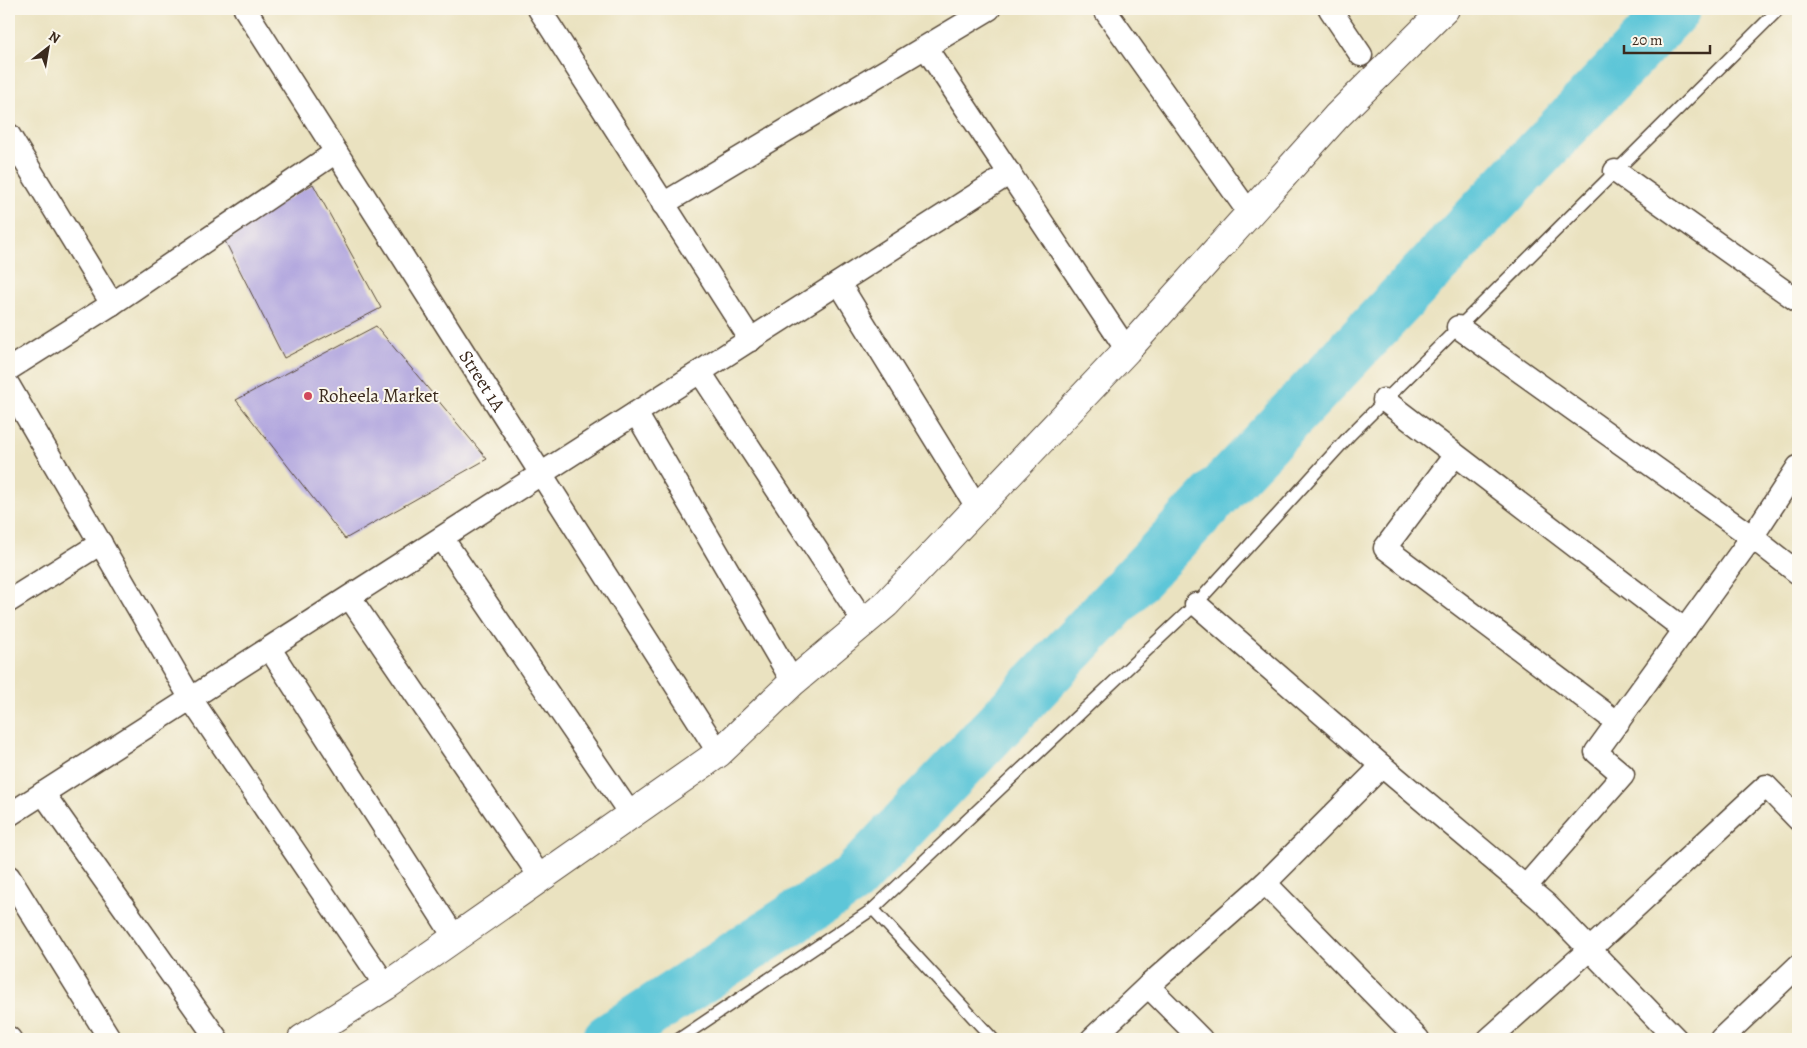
<svg xmlns="http://www.w3.org/2000/svg" width="1807" height="1048" viewBox="0 0 1807 1048" font-family="Alegreya,serif">
<style>
.lines{fill:none;stroke-linecap:round;stroke-linejoin:round}
.river{stroke:#5dc6d8;stroke-width:51}
.building{fill:#aea3de}
.lane-casing{stroke:#554636;stroke-width:14}
.street-casing{stroke:#554636;stroke-width:25}
.secondary-casing{stroke:#554636;stroke-width:30}
.lane{stroke:#fff;stroke-width:11}
.street{stroke:#fff;stroke-width:22}
.secondary{stroke:#fff;stroke-width:28}
.poi-dot{fill:#d1495b;stroke:#fbf7ec;stroke-width:2}
.labels{text-anchor:middle;dominant-baseline:central;stroke-width:4;stroke-linejoin:round;paint-order:stroke}
.street-label{font-size:19px;fill:#3b2a1e;stroke:#fbf7ec}
.poi-label{font-size:19px;fill:#3b2a1e;stroke:#fbf7ec;text-anchor:start}
</style>
<rect width="100%" height="100%" fill="#fbf7ec"/>
<filter id="ink" filterUnits="userSpaceOnUse"><feTurbulence type="fractalNoise" baseFrequency=".02" numOctaves="2"/><feDisplacementMap in="SourceGraphic" scale="10" xChannelSelector="R" yChannelSelector="G"/><feConvolveMatrix kernelMatrix="1 2 1 2 8 2 1 2 1" color-interpolation-filters="sRGB"/></filter>
<filter id="wash" filterUnits="userSpaceOnUse"><feTurbulence type="fractalNoise" baseFrequency=".0096" numOctaves="4" result="noise"/><feDisplacementMap in="SourceGraphic" scale="20" xChannelSelector="R" yChannelSelector="G"/><feGaussianBlur stdDeviation="1.12" result="paint"/><feColorMatrix in="noise" values="0 0 0 0 0 0 0 0 0 0 0 0 0 0 0 0 0 1.4 0 .05"/><feComposite in="paint" operator="in"/></filter>
<g filter="url(#wash)">
<rect width="100%" height="100%" fill="#eae2c0"/>
<g class="lines">
<path class="river" d="M608 1039 852 880 1675 9"/>
</g>
<g id="blocks">
<g class="building">
<path d="M313 184 381 308 284 358 223 237Z"/>
<path d="M376 326 487 459 345 539 236 400Z"/>
</g>
</g>
</g>
<g filter="url(#ink)">
<use href="#blocks" fill-opacity="0" stroke="#554636" stroke-width="1"/>
<g class="lines">
<g class="lane-casing">
<g id="lane">
<path d="M873 909 993 1039"/>
<path d="M679 1039 873 909 1196 604 1350 435 1779 9"/>
</g>
</g>
<g class="street-casing">
<g id="street">
<path id="s1" d="M245 9 719 753"/>
<path d="M539 9 751 340"/>
<path d="M1104 9 1250 214"/>
<path d="M1330 9 1361 55"/>
<path d="M926 48 1127 350"/>
<path d="M9 135 112 304"/>
<path d="M1615 171 1798 301"/>
<path d="M663 204 989 9"/>
<path d="M839 283 977 507"/>
<path d="M1458 327 1752 537 1798 573"/>
<path d="M9 369 112 304 336 152"/>
<path d="M700 372 864 622"/>
<path d="M9 386 191 699 386 986"/>
<path d="M1384 400 1685 630"/>
<path d="M636 413 793 682"/>
<path d="M1455 455 1385 548 1618 723"/>
<path d="M442 538 631 815"/>
<path d="M350 598 541 878"/>
<path d="M9 601 101 543"/>
<path d="M1196 604 1382 766 1546 904 1676 1039"/>
<path d="M270 649 455 938"/>
<path d="M43 793 217 1039"/>
<path d="M9 815 1010 173"/>
<path d="M9 877 110 1039"/>
<path d="M1265 883 1418 1039"/>
<path d="M1526 886 1623 775 1596 752 1752 537 1798 467"/>
<path d="M1148 986 1201 1039"/>
<path d="M9 1038 10 1039"/>
<path d="M1092 1039 1148 986 1265 883 1382 766"/>
<path d="M1489 1039 1590 949 1766 786 1798 819"/>
<path d="M1721 1039 1798 966"/>
</g>
</g>
<g class="secondary-casing">
<path id="secondary" d="M302 1039 386 986 719 753 793 682 886 604 1127 350 1336 117 1445 9"/>
</g>
<use href="#lane" class="lane"/>
<use href="#street" class="street"/>
<use href="#secondary" class="secondary"/>
</g>
</g>
<circle class="poi-dot" cx="308" cy="396" r="5"/>
<g class="labels">
<g class="street-label">
<text stroke="none"><textPath href="#s1" startOffset="441">Street 1A</textPath></text>
</g>
<g class="poi-label">
<text x="318" y="396">Roheela Market</text>
</g>
</g>
<rect width="1807" height="1048" fill="none" stroke="#fbf7ec" stroke-width="30"/>
<g transform="translate(48 48) rotate(31)" stroke="#fbf7ec" stroke-width="4" paint-order="stroke">
<path d="M0-4L9 19L0 12L-9 19Z" fill="#3b2a1e"/>
<text y="-8" font-size="14" font-weight="bold" text-anchor="middle" fill="#3b2a1e">N</text>
</g>
<path d="M1624 45v8h86v-8" fill="none" stroke="#3b2a1e" stroke-width="2.5"/>
<text x="1632" y="45" font-size="15" fill="#3b2a1e" stroke="#fbf7ec" stroke-width="4" paint-order="stroke">20 m</text>
</svg>
